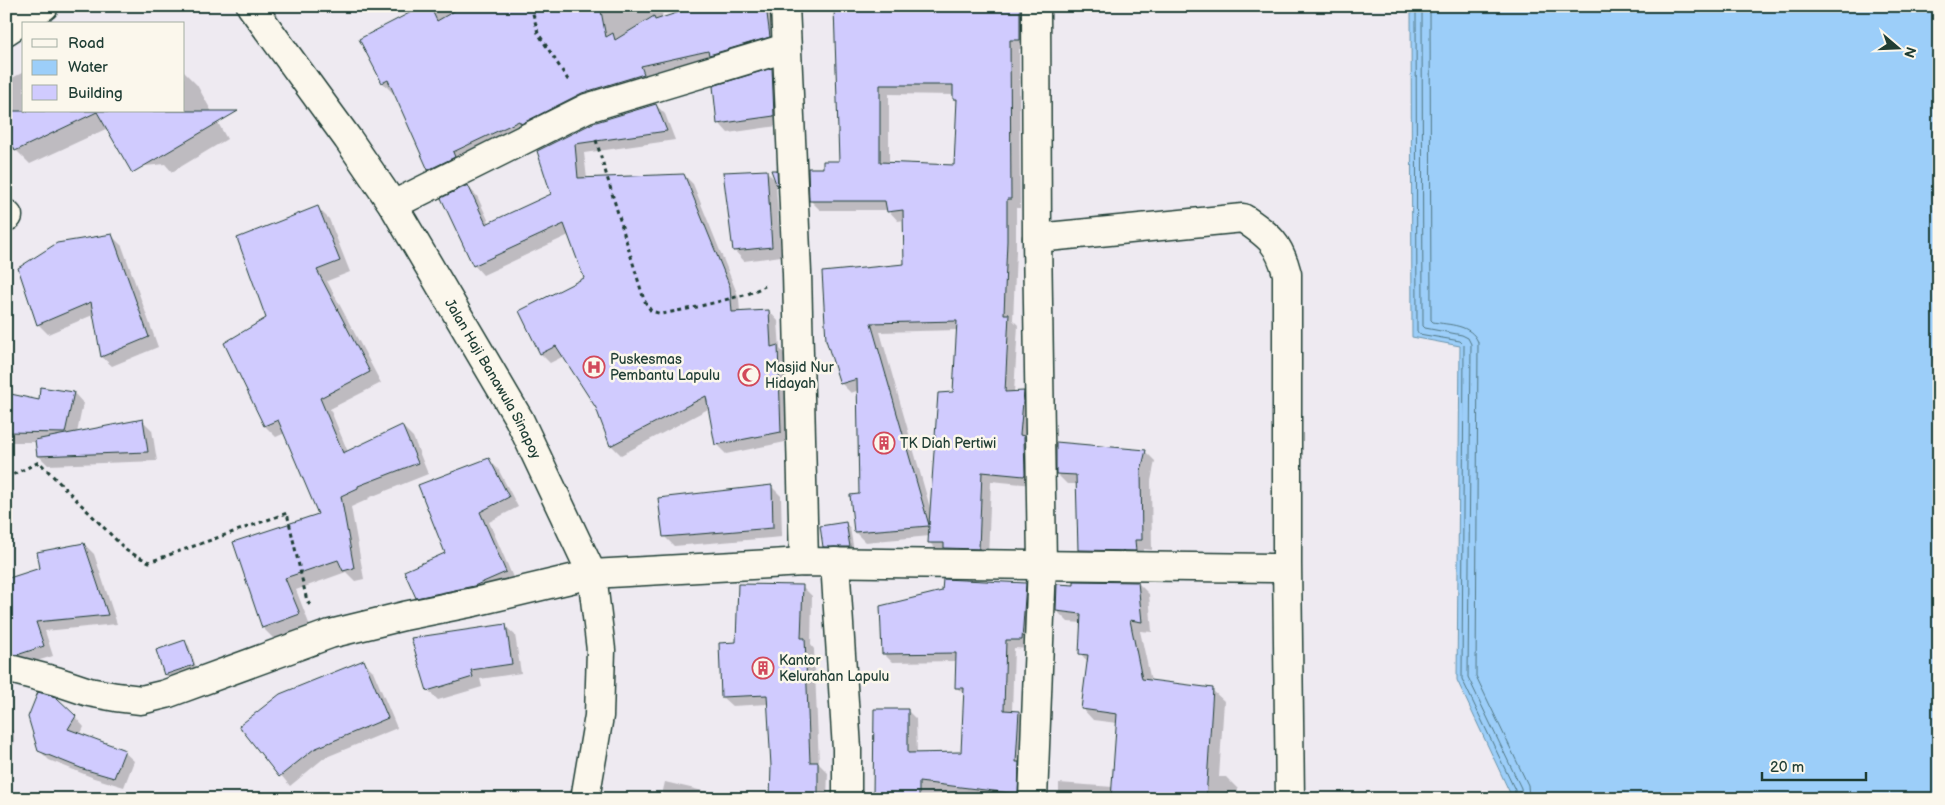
<svg xmlns="http://www.w3.org/2000/svg" width="1945" height="805" viewBox="0 0 1945 805" font-family="'Balsamiq Sans',sans-serif">
<style>
.water{fill:#9ccef9;stroke:#6a94aa}
.shadow{fill:#0003;fill-rule:evenodd}
.lines{fill:none;stroke-linecap:round;stroke-linejoin:round}
.shore{stroke:#517783;stroke-width:1}
.building{fill:#d0cbfe;stroke:#1f3d34;fill-rule:evenodd}
.minor-casing{stroke:#1f3d34;stroke-width:31}
.highway-casing{stroke:#1f3d34;stroke-width:31}
.path{stroke:#1f3d34;stroke-width:3;stroke-dasharray:4 4;stroke-linecap:butt}
.minor{stroke:#fbf7ec;stroke-width:28}
.highway{stroke:#fbf7ec;stroke-width:28}
.labels{text-anchor:middle;dominant-baseline:central;stroke-width:5;stroke-linejoin:round;paint-order:stroke}
.poi-label{font-size:14px;fill:#1f3d34;stroke:#fbf7ec;text-anchor:start}
.street-label{font-size:14px;fill:#1f3d34;stroke:#fbf7ec}
</style>
<rect width="100%" height="100%" fill="#eeeaf1"/>
<filter id="ink" filterUnits="userSpaceOnUse"><feTurbulence type="fractalNoise" baseFrequency=".02" numOctaves="2"/><feDisplacementMap in="SourceGraphic" scale="10" xChannelSelector="R" yChannelSelector="G"/><feConvolveMatrix kernelMatrix="1 2 1 2 8 2 1 2 1" color-interpolation-filters="sRGB"/></filter>
<g filter="url(#ink)">
<path class="water" d="M1411 6H1939V799H1511L1510 793 1457 680 1460 346 1412 337Z"/>
<g class="shadow">
<path d="M6 6H21L6 10Z"/>
<path d="M426 6H663L662 19 702 6H774L779 47 440 179 429 169 395 92 393 93 383 83 361 40Z"/>
<path d="M836 6H1024L1029 49H1019L1020 208H1016V252L1013 320 1018 325 1014 393 1023 392 1033 402V485L991 481 988 558 939 552 929 542 930 536 865 542 855 532 860 496 859 390 851 393 841 383 827 340 905 266 904 220 898 221 888 210H820L811 201 824 169 840 162ZM889 94 954 95V99L958 103 955 166 889 163ZM958 330 955 394 931 511 880 332Z"/>
<path d="M772 70 781 80 784 125 728 133 719 123Z"/>
<path d="M24 72V111H184V72L197 85 227 139 172 172 165 164 136 167 108 128 30 164 16 150 6 129V81Z"/>
<path d="M656 105 665 114 675 140 584 153 587 179 684 175 693 184 739 298 740 313 769 311 778 321 780 349 787 356 790 441 726 454 716 444 710 408 621 455 611 445 597 407 564 356 550 363 541 354 586 278 569 235 483 275 474 265 468 187 477 196 490 224 552 195 538 151Z"/>
<path d="M766 171 777 182 776 171 786 181 787 196 776 186 781 256 744 261 735 251Z"/>
<path d="M317 207 329 219 350 272 327 281 381 383 330 409 348 452 402 426 413 437 428 474 368 498 369 499 351 507 364 579 355 581 346 572 296 590 310 626 274 639 263 628 234 543 320 515 285 433 276 437 265 426 226 343 268 318Z"/>
<path d="M112 236 122 246 158 347 112 366 102 357 95 314 48 334 38 324 20 268Z"/>
<path d="M74 393 83 403 77 433 142 420 152 430 157 461 48 465 38 455 37 442H6V395L40 402Z"/>
<path d="M1145 451 1155 461 1151 481 1152 550 1144 549 1145 560 1089 559 1079 549 1078 484H1067L1057 474Z"/>
<path d="M489 460 498 469 518 507 489 522 515 582 427 607 417 597 447 554Z"/>
<path d="M771 486 781 496 782 537 674 546 664 536Z"/>
<path d="M845 523 850 528 854 551H829L824 546Z"/>
<path d="M84 544 94 554 117 624 45 631 53 656 27 664 18 662 8 652 42 568Z"/>
<path d="M1138 583 1149 594 1152 632 1140 631 1151 681 1212 690 1224 701 1219 777H1226L1238 789 1237 799H1059V783L1113 787 1117 723 1093 720 1082 708 1088 662 1080 653 1082 623 1068 622 1057 611 1075 586Z"/>
<path d="M1025 584 1034 593 1030 649 1014 648 1012 712H1019L1028 721 1026 799H882L907 710 916 719 917 754H962L965 695 956 687 957 661 892 662 883 653Z"/>
<path d="M802 586 812 596 811 645 814 649 819 764 828 773 827 799H771L772 766 768 704 732 706 722 697 737 643Z"/>
<path d="M505 626 515 635 521 673 480 679 482 687 438 700 428 690Z"/>
<path d="M185 642 189 646 197 670 170 679 165 674Z"/>
<path d="M363 661 373 671 397 728 324 758 290 786 241 727Z"/>
<path d="M75 717 84 727 80 735 124 752 134 761 124 787 94 778 49 760 39 750Z"/>
<path d="M6 724 14 732V744L6 755Z"/>
<path d="M665 782 737 799H661Z"/>
</g>
<g class="lines">
<g class="shore">
<path d="M1416 6 1417 331 1419 334 1460 341 1464 345 1462 679 1515 790V799"/>
<path d="M1422 6 1423 326 1425 328 1462 335 1468 338 1471 344 1468 677 1521 788 1522 799"/>
<path d="M1430 6 1431 320 1433 322C1449 325 1471 324 1478 342L1476 676 1528 785 1529 799"/>
</g>
</g>
<g class="building">
<path d="M423 6H430L437 21 463 6H600L606 37 613 33 615 40 654 16 655 20 698 6H766L770 37 709 55 708 51 641 66 644 74 582 93 521 124 519 121 453 152 455 157 428 170 388 80 382 83 359 39Z"/>
<path d="M869 6H1020V40H1010L1011 199H1007V241L1004 314H1009L1005 392 1024 391 1020 435 1024 436V440L1025 474 1024 476 982 472 979 549 944 548V543H928L929 526 854 532 850 495 859 494 857 379 840 384 826 340 822 272 904 264 903 210 887 212 885 201H809L808 168H823V161H839L834 8ZM880 85H953V99H957L954 165 880 162ZM957 321 953 392 938 393 929 525 871 323Z"/>
<path d="M772 68 774 116 717 124 713 86Z"/>
<path d="M656 104 667 131 575 144 578 178 684 174 730 287 732 312 769 310 771 347 778 345 781 432 715 445 706 396 610 446 596 408 556 346 540 354 519 311 584 278 564 224 473 266 441 198 468 185 486 224 551 194 537 151 593 123Z"/>
<path d="M6 111H238L132 173 97 112 15 151 6 132Z"/>
<path d="M767 170 772 247 733 251 723 172Z"/>
<path d="M771 170H777L778 189Z"/>
<path d="M318 206 340 261 317 270 370 372 320 398 343 453 402 425 418 463 358 486V488L341 496 354 568 343 571 338 560 285 578 300 614 262 628 233 542 318 514 278 420 264 426 224 343 266 318 237 238Z"/>
<path d="M112 234 149 337 101 357 91 302 37 325 18 268 57 243Z"/>
<path d="M40 387 74 392 65 433 6 432V393L39 400Z"/>
<path d="M143 419 148 452 37 456 35 440Z"/>
<path d="M1056 442 1146 450 1141 471 1142 540H1135L1136 551 1078 550 1076 475 1056 474Z"/>
<path d="M489 458 509 497 480 512 506 572 474 586 416 598 404 571 445 553 418 485Z"/>
<path d="M772 485 773 528 663 537 658 498Z"/>
<path d="M846 522 850 547H823L820 526Z"/>
<path d="M84 543 108 615 36 622 44 646 17 655 6 653V579L40 568 37 552Z"/>
<path d="M943 579 1026 583 1022 640H1006L1004 710 1019 711 1016 762H1019L1018 794 919 782V799H873L874 709H908V753L961 752 964 688H955L956 653 882 654 880 606 942 591Z"/>
<path d="M1074 581 1138 582 1142 622 1130 620 1142 679 1213 688 1206 799H1111L1117 714 1081 709 1088 655 1079 654 1081 614 1056 611 1057 584 1074 585Z"/>
<path d="M738 584 803 585 801 638H805L810 762H818V799H770L771 766 767 695 721 697 719 643 736 642Z"/>
<path d="M506 624 512 664 471 670 473 677 427 691 411 638Z"/>
<path d="M185 640 194 665 164 675 156 650Z"/>
<path d="M364 660 388 718 314 749 279 777 239 726 280 694Z"/>
<path d="M38 692 56 697 76 716 68 729 125 750 114 778 83 769 38 751 28 717Z"/>
</g>
<g class="lines">
<g class="minor-casing">
<g id="minor">
<path d="M785 6 797 273 804 562"/>
<path d="M6 31 44 6"/>
<path d="M393 205 587 108 786 48"/>
<path d="M6 214 8 216"/>
<path d="M1037 238 1243 218C1268 235 1279 242 1287 274V564L1290 799"/>
<path d="M835 562 847 749V799"/>
<path d="M6 668 56 681 89 692 116 697 141 700 166 694 330 634 404 616 474 602 592 574 804 562 1273 568"/>
<path d="M1033 799 1042 564 1037 238 1036 6"/>
</g>
</g>
<g class="highway-casing">
<g id="highway">
<path id="s1" d="M251 6 348 139 393 205 519 419 592 574 601 650 599 716 585 799"/>
</g>
</g>
<g class="path">
<path d="M531 6 538 33 570 83"/>
<path d="M596 140 644 300 651 311 662 314 697 307 748 294 765 286"/>
<path d="M6 478 39 462 127 551 149 562 287 513 307 601 312 608"/>
</g>
<use href="#minor" class="minor"/>
<use href="#highway" class="highway"/>
</g>
</g>
<defs>
<g id="hospital-ring" transform="scale(1.125)"><circle r="9.5" fill="#fbf7ec" stroke="#d1495b" stroke-width="1.5"/><path d="M-5-5h3v3.5h4V-5h3V5h-3V1.5h-4V5h-3Z" fill="#d1495b"/></g>
<g id="mosque-ring" transform="scale(1.125)"><circle r="9.5" fill="#fbf7ec" stroke="#d1495b" stroke-width="1.5"/><path d="M3.5-4.9A6 6 0 1 0 3.5 4.9A5 5 0 1 1 3.5-4.9Z" fill="#d1495b"/></g>
<g id="building-ring" transform="scale(1.125)"><circle r="9.5" fill="#fbf7ec" stroke="#d1495b" stroke-width="1.5"/><path d="M-4-6H4V6H1V3H-1V6H-4ZM-2.5-4.3h1.7v1.8h-1.7ZM.8-4.3h1.7v1.8H.8ZM-2.5-1h1.7V.8h-1.7ZM.8-1h1.7V.8H.8Z" fill="#d1495b"/></g>
</defs>
<g fill-rule="evenodd">
<use href="#hospital-ring" x="594" y="367"/>
<use href="#mosque-ring" x="749" y="375"/>
<use href="#building-ring" x="884" y="443"/>
<use href="#building-ring" x="763" y="668"/>
</g>
<g class="labels">
<g class="poi-label">
<text x="610" y="359">Puskesmas<tspan x="610" dy="16">Pembantu Lapulu</tspan></text>
<text x="765" y="367">Masjid Nur<tspan x="765" dy="16">Hidayah</tspan></text>
<text x="900" y="443">TK Diah Pertiwi</text>
<text x="779" y="660">Kantor<tspan x="779" dy="16">Kelurahan Lapulu</tspan></text>
</g>
<g class="street-label">
<text stroke="none"><textPath href="#s1" startOffset="445">Jalan Haji Banawula Sinapoy</textPath></text>
</g>
</g>
<rect width="1945" height="805" fill="none" stroke="#fbf7ec" stroke-width="25"/>
<rect x="12" y="12" width="1920" height="780" fill="none" stroke="#1f3d34" stroke-width="2" filter="url(#ink)"/>
<rect x="22" y="22" width="162" height="90" fill="#fbf7ec" stroke="#a3ada2"/>
<rect x="32" y="39" width="25" height="8" fill="#fbf7ec" stroke="#a3ada2"/>
<text x="68" y="48" font-size="15" fill="#1f3d34">Road</text>
<rect x="32" y="60" width="25" height="15" fill="#9ccef9" stroke="#a3ada2"/>
<text x="68" y="72" font-size="15" fill="#1f3d34">Water</text>
<rect x="32" y="85" width="25" height="15" fill="#d0cbfe" stroke="#a3ada2"/>
<text x="68" y="98" font-size="15" fill="#1f3d34">Building</text>
<g transform="translate(1898 48) rotate(109)" stroke="#fbf7ec" stroke-width="4" paint-order="stroke">
<path d="M0-4L9 19L0 12L-9 19Z" fill="#1f3d34"/>
<text y="-8" font-size="14" font-weight="bold" text-anchor="middle" fill="#1f3d34">N</text>
</g>
<path d="M1762 772v8h104v-8" fill="none" stroke="#1f3d34" stroke-width="2.5"/>
<text x="1770" y="772" font-size="15" fill="#1f3d34" stroke="#fbf7ec" stroke-width="4" paint-order="stroke">20 m</text>
</svg>
